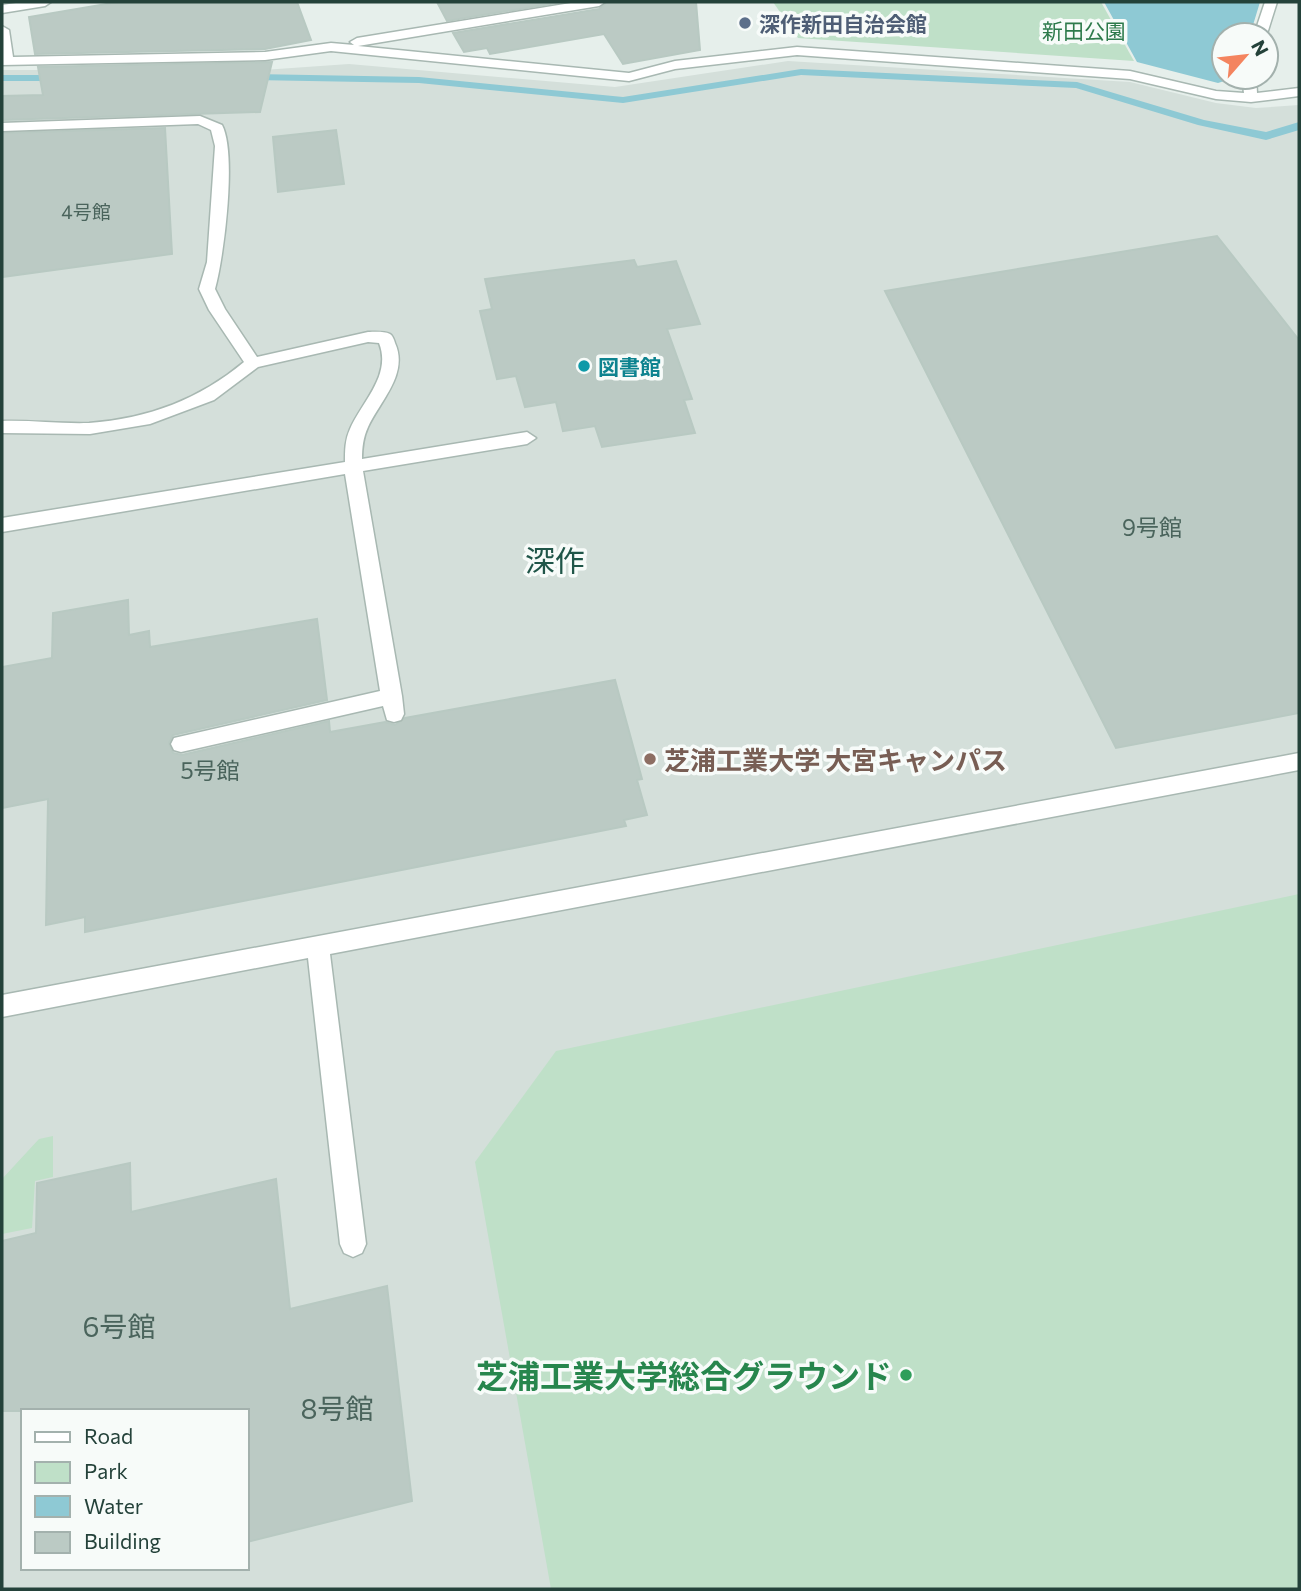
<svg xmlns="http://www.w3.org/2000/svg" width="1301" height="1591" viewBox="0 0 1301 1591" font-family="Commissioner,'Noto Sans JP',sans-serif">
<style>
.built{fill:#d4dfda;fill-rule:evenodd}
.green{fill:#bfe0c8}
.water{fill:#8ec9d4}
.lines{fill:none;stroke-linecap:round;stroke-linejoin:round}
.stream{fill:#8ec9d4;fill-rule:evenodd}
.building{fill:#bbcac4;stroke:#b8c9c2;stroke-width:2}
.lane-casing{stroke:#a8b8b2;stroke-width:3}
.street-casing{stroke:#a8b8b2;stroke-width:3}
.lane{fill:#fff;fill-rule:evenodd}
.street{fill:#fff;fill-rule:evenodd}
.service-dot{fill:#5c6f8a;stroke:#f7fbf9;stroke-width:2.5}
.culture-dot{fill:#0f9aa8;stroke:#f7fbf9;stroke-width:2.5}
.education-dot{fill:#8d6e63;stroke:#f7fbf9;stroke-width:2.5}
.leisure-dot{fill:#2e9e5b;stroke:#f7fbf9;stroke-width:2.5}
.labels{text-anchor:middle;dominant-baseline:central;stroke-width:7;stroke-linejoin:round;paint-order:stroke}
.far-number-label{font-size:19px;fill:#4a645c}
.far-service-label{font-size:21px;font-weight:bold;fill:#4e5e75;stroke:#f7fbf9;text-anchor:start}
.far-park-label{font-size:21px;fill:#2d7a4b;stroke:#f7fbf9}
.far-culture-label{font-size:21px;font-weight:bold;fill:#0d838f;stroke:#f7fbf9;text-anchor:start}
.number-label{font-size:23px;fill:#4a645c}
.education-label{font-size:26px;font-weight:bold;fill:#785e54;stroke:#f7fbf9;text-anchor:start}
.near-number-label{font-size:28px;fill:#4a645c}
.quarter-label{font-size:30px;fill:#1f5548;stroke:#f7fbf9}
.near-leisure-label{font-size:32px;font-weight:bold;fill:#27864d;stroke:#f7fbf9;text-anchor:end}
</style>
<rect width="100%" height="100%" fill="#e6efeb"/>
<path class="built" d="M788 61 1130 82 1216 103 1256 108 1299 105V1589H2V70H263L349 64 615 87ZM23 1411H247V1568H23Z"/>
<g class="green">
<path d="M773 2H1101L1134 61 798 38Z"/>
<path d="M1299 894V1589H551L475 1162 556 1051Z"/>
<path d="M53 1136V1177L35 1181 32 1228 2 1234V1179L39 1139Z"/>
</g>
<path class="water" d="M1104 2H1260L1250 35H1224V77H1237L1218 83 1137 62Z"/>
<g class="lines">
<g class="stream">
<path d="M801 69 1077 82 1204 120 1266 132 1299 122V130L1266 140 1198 125 1076 88 801 75 623 103 419 83 247 80 241 77 247 74 419 77 623 97Z"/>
<path d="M2 75H61L67 78 61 81H2Z"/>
</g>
</g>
<g class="building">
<path d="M118 2H297L311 40 265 49 35 54 29 17Z"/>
<path d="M437 2H562L447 21Z"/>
<path d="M607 2H696L700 50 623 64 604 34 490 54 487 48 464 52 453 33 599 9Z"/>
<path d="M272 62 260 112 2 120V96L43 95 38 67Z"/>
<path d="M165 128 172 254 2 277V133Z"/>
<path d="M336 130 344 184 278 192 273 137Z"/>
<path d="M1217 236 1299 340V713L1116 748 885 291Z"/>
<path d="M634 260 637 267 676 261 700 324 667 329 692 399 684 400 695 433 602 447 595 426 563 431 556 402 525 407 516 376 497 379 480 311 492 309 485 279Z"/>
<path d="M128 600 129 635 149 631 150 647 317 619 327 700 173 735 169 743 173 753 182 755 329 721 330 732 385 722 395 725 405 718 615 680 642 779 637 780 647 815 624 820 626 826 85 932V917L46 925 48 799 2 808V667L52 658 53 613Z"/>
<path d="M130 1163 131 1212 276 1179 290 1309 387 1286 412 1501 247 1542V1411H2V1241L36 1233 37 1183Z"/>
</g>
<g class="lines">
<g class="lane-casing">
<g id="lane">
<path d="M200 116 222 125C237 153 224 257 215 289L225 309 257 357 368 332C374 332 384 331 390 334 393 336 394 340 395 343 409 374 380 401 368 427 363 438 362 448 362 459L527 432 536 438 527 444 363 471 402 696 404 714 401 720 394 722 387 720 383 706 181 752 174 750 171 744 174 738 380 691 345 474 2 532V518L345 462C345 450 345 440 350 429 362 402 392 375 379 343L368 342 258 367 214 400 150 424 90 434 2 433V421C31 420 60 424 89 423 147 419 200 399 244 362L209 310 199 289 207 262 215 146 211 130 198 124 2 131V123Z"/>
<path d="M1299 753V770L330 954 366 1244 362 1253 353 1257 344 1253 340 1244 308 958 2 1017V995Z"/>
</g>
</g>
<g class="street-casing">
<g id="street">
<path d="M23 2H51L45 6 2 13V5Z"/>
<path d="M577 2H605L599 6 358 46 629 73 675 61 797 47 1130 71 1216 91 1244 93 1242 77H1256L1257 93 1299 88V96L1251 102 1216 99 1130 79 797 55 675 69 629 81 331 51 265 60 2 65V26L9 30 13 57 265 52 331 43 354 45 350 42 357 38Z"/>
<path d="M1265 2H1277L1266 37V35H1254Z"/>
</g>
</g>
<use href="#lane" class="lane"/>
<use href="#street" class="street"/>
</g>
<circle class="service-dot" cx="745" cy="23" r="7"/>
<circle class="culture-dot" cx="584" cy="366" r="7"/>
<circle class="education-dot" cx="650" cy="759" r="7"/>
<circle class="leisure-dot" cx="906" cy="1375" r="7"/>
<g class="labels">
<g class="far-number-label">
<text x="86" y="211">4号館</text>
</g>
<g class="far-service-label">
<text x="759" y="23">深作新田自治会館</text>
</g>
<g class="far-park-label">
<text x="1084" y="30">新田公園</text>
</g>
<g class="far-culture-label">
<text x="598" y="366">図書館</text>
</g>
<g class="number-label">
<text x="1152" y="527">9号館</text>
<text x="210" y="770">5号館</text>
</g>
<g class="education-label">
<text x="664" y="759">芝浦工業大学 大宮キャンパス</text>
</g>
<g class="near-number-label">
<text x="119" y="1326">6号館</text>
<text x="337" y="1408">8号館</text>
</g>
<g class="quarter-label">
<text x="555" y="559">深作</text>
</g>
<g class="near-leisure-label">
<text x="892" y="1375">芝浦工業大学総合グラウンド</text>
</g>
</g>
<rect width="1301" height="1591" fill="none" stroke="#24423a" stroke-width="7"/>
<rect x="21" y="1409" width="228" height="161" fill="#f7fbf9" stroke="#a3b1ad" stroke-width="2"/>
<rect x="35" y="1432" width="35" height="10" fill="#ffffff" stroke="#a3b1ad" stroke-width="2"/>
<text x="84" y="1444" font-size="21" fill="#24423a">Road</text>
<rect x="35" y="1462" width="35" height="21" fill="#bfe0c8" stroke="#a3b1ad" stroke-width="2"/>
<text x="84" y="1479" font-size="21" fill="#24423a">Park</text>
<rect x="35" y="1496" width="35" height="21" fill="#8ec9d4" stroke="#a3b1ad" stroke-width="2"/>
<text x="84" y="1514" font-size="21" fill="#24423a">Water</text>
<rect x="35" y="1532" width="35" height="21" fill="#bbcac4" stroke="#a3b1ad" stroke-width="2"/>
<text x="84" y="1549" font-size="21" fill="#24423a">Building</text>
<g transform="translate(1245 56) rotate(62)"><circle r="33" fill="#f7fbf9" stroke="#a3b1ad" stroke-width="2"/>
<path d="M0-5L12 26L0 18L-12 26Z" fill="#f4845f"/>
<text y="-10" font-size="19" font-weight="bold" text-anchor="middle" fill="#24423a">N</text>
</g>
</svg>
